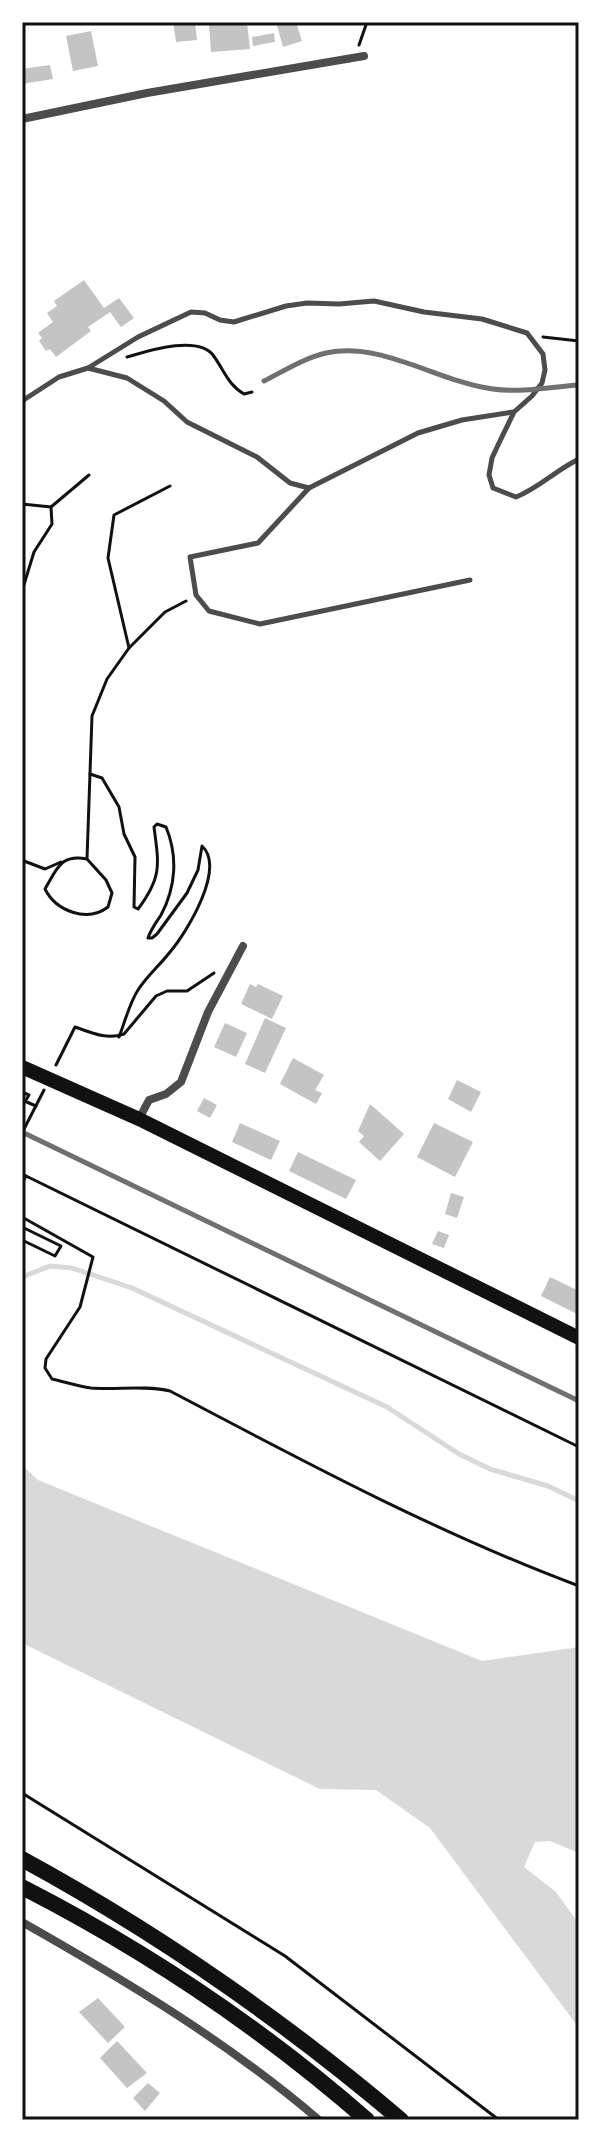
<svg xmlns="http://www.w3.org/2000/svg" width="601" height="2142" viewBox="0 0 601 2142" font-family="'PT Sans Narrow',sans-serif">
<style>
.water{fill:#d9d9d9}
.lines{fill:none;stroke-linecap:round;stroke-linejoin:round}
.stream{stroke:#d9d9d9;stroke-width:5}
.building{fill:#c4c4c4}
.path{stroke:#111;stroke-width:3}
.service{stroke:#4c4c4c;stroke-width:5}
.minor{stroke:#4c4c4c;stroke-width:8}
.primary{stroke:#111;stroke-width:14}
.trunk{stroke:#111;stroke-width:16}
.rail{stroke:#707070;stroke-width:5}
.neatline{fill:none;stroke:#111;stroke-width:3}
</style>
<rect width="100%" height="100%" fill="#fff"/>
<path class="water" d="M22 1465 38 1480 482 1661 579 1647V1853L550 1841 535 1842 524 1867 556 1892 579 1924V2028L430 1828 376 1790 320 1789 22 1643Z"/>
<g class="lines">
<path class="stream" d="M22 1277 50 1266 72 1268 132 1288 387 1407 459 1454 490 1469 548 1486 579 1501"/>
</g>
<g class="building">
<path d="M173 22H195L197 40 176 42Z"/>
<path d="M247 22 250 49 211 52 209 25Z"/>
<path d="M276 22H296L302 41 283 47Z"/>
<path d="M91 31 98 66 73 71 66 36Z"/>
<path d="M274 33 275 42 253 46 252 37Z"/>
<path d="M50 65 53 79 22 84V69Z"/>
<path d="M84 280 104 308 119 298 134 318 121 327 110 312 88 327 91 331 56 357 50 349 46 351 39 341 42 338 38 333 53 322 47 313 57 306 54 301Z"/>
<path d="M250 984 256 987 258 984 283 996 272 1019 241 1004Z"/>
<path d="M265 1018 286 1028 265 1073 245 1064Z"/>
<path d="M225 1023 247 1033 236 1057 214 1047Z"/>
<path d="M293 1058 324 1075 315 1090 322 1093 316 1104 280 1084Z"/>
<path d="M457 1080 481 1092 471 1112 448 1099Z"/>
<path d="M204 1098 217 1105 210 1118 197 1111Z"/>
<path d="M370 1104 404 1134 380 1161 359 1142 364 1136 358 1131Z"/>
<path d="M240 1123 280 1141 271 1160 232 1142Z"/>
<path d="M434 1123 473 1142 455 1177 417 1157Z"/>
<path d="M298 1152 356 1180 346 1199 289 1171Z"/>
<path d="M451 1193 464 1197 457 1218 445 1214Z"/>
<path d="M438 1231 449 1235 444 1248 432 1244Z"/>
<path d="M550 1277 579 1291V1315L541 1296Z"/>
<path d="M98 1998 125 2027 108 2043 79 2012Z"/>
<path d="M117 2041 147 2073 127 2088 100 2058Z"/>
<path d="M148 2083 160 2093 145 2111 133 2098Z"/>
</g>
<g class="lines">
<g class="path">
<path d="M359 45 367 22"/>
<path d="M543 337 579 341"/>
<path d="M127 357C148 351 197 335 213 355 224 370 228 385 244 394L252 392"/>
<path d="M22 504 51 507 52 524 34 552 22 591"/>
<path d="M51 507 89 475"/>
<path d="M129 648 108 558 114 515 170 486"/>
<path d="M90 774 102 778 119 807 124 834 135 857 134 907 138 909C162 877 159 865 154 827L157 824 166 827C178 856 176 887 161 915 156 923 151 929 148 938H152L157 934 187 893 198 870 202 846C226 868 187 932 170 952 160 965 147 976 138 990 129 1004 125 1022 119 1037"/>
<path d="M22 855 24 861 45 869 61 862"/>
<path d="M87 859C60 854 57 869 45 889 56 911 87 923 108 907L112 893 106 880 87 859 92 716 107 679 129 648 165 612 186 601"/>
<path d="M56 1065 75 1027C92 1033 107 1040 124 1034L156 996 167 991H187L214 973"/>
<path d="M22 1092 29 1095 26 1100"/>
<path d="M22 1100 36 1106"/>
<path d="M22 1133 44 1090"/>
<path d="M22 1174 579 1447"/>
<path d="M22 1183 26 1176"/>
<path d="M22 1217 93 1257 80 1307 46 1359 45 1368 52 1379C65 1382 78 1386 91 1388 117 1390 145 1385 170 1391 303 1461 437 1533 579 1586"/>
<path d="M22 1227 61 1246 55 1256 22 1240"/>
<path d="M22 1793 285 1956 499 2120"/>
</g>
<g class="service">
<path d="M88 368 127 378 164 401 187 422 257 457 290 483 309 488 418 433 462 420 513 412"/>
<path d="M22 401 59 377 88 368 138 337 191 312 205 313 220 320 234 322 286 306 307 303 339 304 374 301 424 312 482 319 527 333 543 354 545 370 542 383 532 396 514 412 499 443 492 458 489 475 493 488 516 497C539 488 556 470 579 459"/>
<path d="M309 488 258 543 190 557 196 595 209 611 260 624 470 580"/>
</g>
<g class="minor">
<path d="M22 119 147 93 364 56"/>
<path d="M139 1119 149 1100 166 1094 181 1082 208 1012 243 946"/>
<path d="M22 1922C126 1981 228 2042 319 2120"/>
</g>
<path class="primary" d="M22 1067 139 1119 579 1338"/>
<g class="trunk">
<path d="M22 1859C158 1933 283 2020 401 2120"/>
<path d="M22 1887C145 1950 263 2029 367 2120"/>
</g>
<g class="rail">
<path d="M264 381C284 371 304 358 326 353 382 341 438 382 493 389 521 393 551 387 579 385"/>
<path d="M22 1132 579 1401"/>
</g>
</g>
<rect width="601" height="2142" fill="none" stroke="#ffffff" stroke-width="48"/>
<rect x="24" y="24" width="553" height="2094" class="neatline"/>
</svg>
